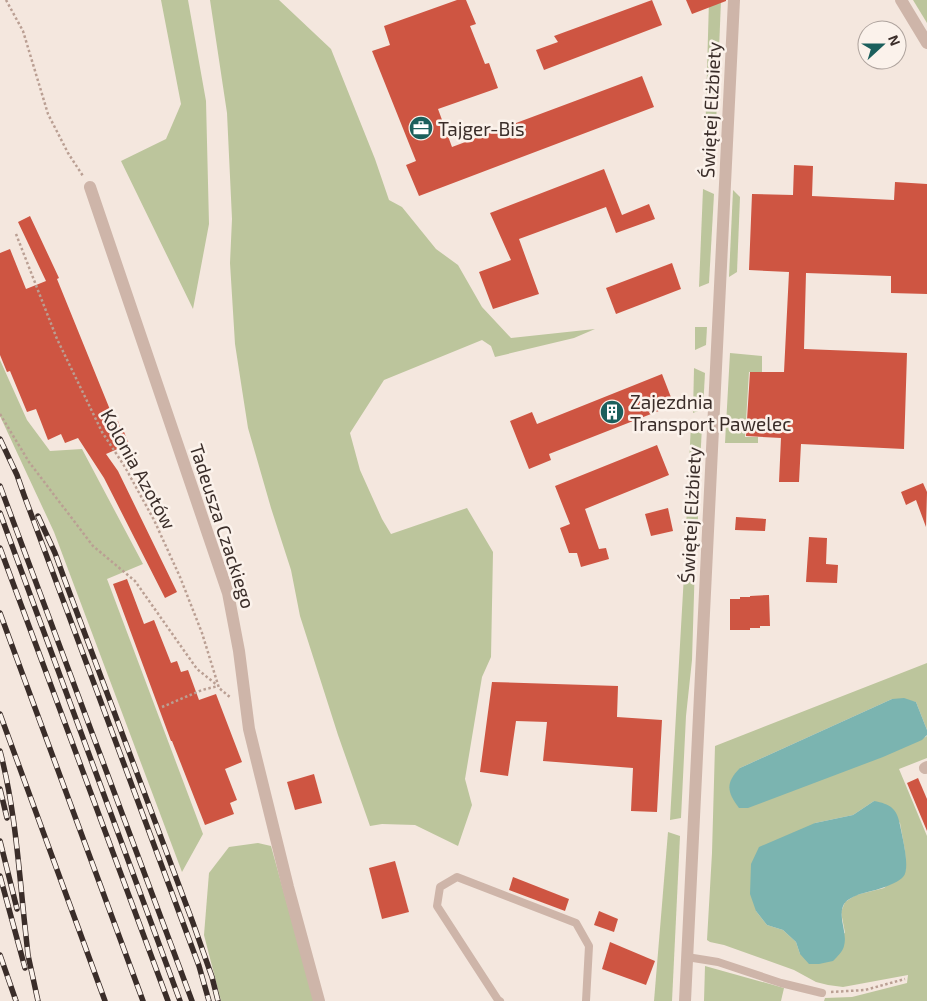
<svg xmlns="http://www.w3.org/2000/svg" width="927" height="1001" viewBox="0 0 927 1001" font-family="'Exo 2',sans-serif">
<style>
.green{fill:#bcc59c;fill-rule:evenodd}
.water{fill:#7bb4b0}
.building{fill:#ce5542}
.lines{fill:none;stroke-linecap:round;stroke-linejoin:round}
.path{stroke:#ba9f93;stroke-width:2.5;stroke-dasharray:2.5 2.5;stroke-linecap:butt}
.service{stroke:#ceb5a9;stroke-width:8}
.minor{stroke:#ceb5a9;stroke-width:12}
.rail-casing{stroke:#3a2d29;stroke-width:5.5}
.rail{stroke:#fbf2eb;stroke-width:4;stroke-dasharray:11;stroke-linecap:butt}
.labels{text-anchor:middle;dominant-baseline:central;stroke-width:5;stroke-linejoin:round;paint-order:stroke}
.street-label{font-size:19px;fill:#3a2d29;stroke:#fbf2eb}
.poi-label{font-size:19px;fill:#3a2d29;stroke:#fbf2eb;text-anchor:start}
</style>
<rect width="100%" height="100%" fill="#f4e7de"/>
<g class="green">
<path d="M161 0H188L206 101 209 224 193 309 121 161 166 139 181 104Z"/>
<path d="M210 0H279L331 49 375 159 389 200 402 207 436 249 458 265 482 307 511 338 595 329 574 338 495 357 491 346 482 340 384 380 350 433 360 470 382 519 391 534 467 508 493 552 491 657 482 677 465 779 472 805 458 846 415 825 382 824 370 826 338 735 300 616 291 570 271 508 248 428 241 383 235 344 230 263 232 219 227 113Z"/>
<path d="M709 0H721L714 175 704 177Z"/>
<path d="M913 0H927V23Z"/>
<path d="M703 189 714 194 709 283 699 287Z"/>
<path d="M733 190 740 197 737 272 729 277Z"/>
<path d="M695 327H707L706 345 695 350Z"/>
<path d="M730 353 762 356V372H749L745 437H758V443H725Z"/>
<path d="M0 360 27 420 50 451 82 449 143 564 107 579 203 834 182 872 54 532 0 416Z"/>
<path d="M694 368 705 373 703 409 693 413Z"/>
<path d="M691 424 702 427 699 481 688 484Z"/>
<path d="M687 494 699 498 697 535 686 541Z"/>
<path d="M685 557 695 562 692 660 686 716 681 818 670 820Z"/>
<path d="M927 663V730L916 702 892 699 740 768 926 737 927 735V758L899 769 927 836V1001H824L825 998 852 997 907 983 908 975 843 987 828 985 816 982 794 970 724 945 710 942 707 940 712 853 715 746ZM874 801 900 823 905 851 906 869 884 888 856 895 845 902 841 912 845 933 800 954 796 942 783 930 767 925 756 911 815 823 853 815Z"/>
<path d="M668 832 680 836 672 1001H654Z"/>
<path d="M258 843 271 846 314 1001H221L204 935 209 873 229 847Z"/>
<path d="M705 966 784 988 781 1001H704Z"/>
</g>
<g class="water">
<path d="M904 698 916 702 927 730V735L922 740 883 757 748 808H739C727 792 725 783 740 768L892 699Z"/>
<path d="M874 801C890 804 897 808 900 825 902 836 911 869 903 877 894 886 872 891 860 894 855 896 847 899 844 904 837 917 848 932 844 946 843 951 837 957 833 961L819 964H809L800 954 796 942 783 930 767 925 756 911 750 894 751 864 759 847 815 823 853 815Z"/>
</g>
<g class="building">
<path d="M457 0H466L476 24 470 26 485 64 489 63 498 88 438 109 452 147 642 76 654 107 419 196 406 165 416 161 372 51 390 45 384 26Z"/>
<path d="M652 0 662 25 544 70 536 50 558 42 554 36Z"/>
<path d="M686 0H726V1L692 14Z"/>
<path d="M794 165 813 166 812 196 894 200 895 182 927 184V294L891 293V276L806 273 804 349 907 353 904 449 801 444 799 482H779L781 438 746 436 750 372H784L789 272 749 270 752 194 793 195Z"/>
<path d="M604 169 622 215 649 204 655 219 616 233 606 207 519 239 539 294 493 309 479 272 511 260 490 213Z"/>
<path d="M30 216 59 278 57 279 115 422 118 421 120 427H122L129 444 106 454 118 471 177 592 165 598 104 478 78 438 65 443 61 434 48 440 36 409 27 412 10 371 7 372 0 355V253L10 249 26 289 46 281 18 222Z"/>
<path d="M672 263 681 289 616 314 606 288Z"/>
<path d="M662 374 674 405 549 454 551 460 529 469 510 421 532 412 537 424Z"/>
<path d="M657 445 669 475 585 509 599 549 606 548 609 559 581 567 577 553H569L560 528 570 524 555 486Z"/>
<path d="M923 483 927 492 926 527 916 500 906 505 901 492Z"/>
<path d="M668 508 673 531 651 536 645 514Z"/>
<path d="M736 517 766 519 765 531 735 530Z"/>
<path d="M809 537 827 538 826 564 838 565 837 583 806 582Z"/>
<path d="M127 579 144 624 154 620 171 663 177 661 181 672 188 670 199 700 216 694 242 762 225 769 237 800 230 803 234 814 205 825 172 741H171L113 584Z"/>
<path d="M769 595 770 626H760V628H750V630H730V599H740V597H750V596Z"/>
<path d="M492 682 618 686 617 717 662 720 657 812 631 811 633 768 543 761 547 722 516 721 508 776 480 772Z"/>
<path d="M314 774 322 803 295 810 287 782Z"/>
<path d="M918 778 927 799V831L907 783Z"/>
<path d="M395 861 409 912 382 919 369 868Z"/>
<path d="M513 877 569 899 565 911 509 890Z"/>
<path d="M599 911 618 919 614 932 594 925Z"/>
<path d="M610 942 655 961 646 985 602 969Z"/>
</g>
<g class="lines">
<g class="path">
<path d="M6 0 23 31 48 114 68 153 83 176"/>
<path d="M16 234 57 339 102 432 125 467 154 520 180 577 202 633 219 688 231 698"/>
<path d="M0 414 29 462 93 546 135 581 197 669 217 685"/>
<path d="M162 707 202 690 218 686"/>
<path d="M831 992 865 990 905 979"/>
</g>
<g class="service">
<path d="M687 957 718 962 781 983 822 993"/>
<path d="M500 1001 498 1000 437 906 440 887 457 877 576 923 589 946 586 1001"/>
</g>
<g class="minor">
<path d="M901 0 927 43"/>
<path d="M90 187 228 593 239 651 249 729 288 887 319 1001"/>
<path d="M925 768 927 767"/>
<path d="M685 1001 734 0"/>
</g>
<g class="rail-casing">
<g id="rail">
<path d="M0 439 17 475 24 495 199 966 209 1001"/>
<path d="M0 486 192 1001"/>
<path d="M0 513 180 1001"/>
<path d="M38 516 55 553 64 578 193 923 212 977 218 1001"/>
<path d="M0 548 168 1001"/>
<path d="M0 613 143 1001"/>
<path d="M0 714 105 1001"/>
<path d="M0 751C16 812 19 874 26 936L28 955 38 1001"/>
<path d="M0 789 7 818"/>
<path d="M0 841 17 909"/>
<path d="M0 876 25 968"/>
<path d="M0 955 16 1001"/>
</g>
</g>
<use href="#rail" class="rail"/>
</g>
<defs>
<g id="office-disc" transform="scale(1.25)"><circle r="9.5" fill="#1b5f5c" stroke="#fbf2eb"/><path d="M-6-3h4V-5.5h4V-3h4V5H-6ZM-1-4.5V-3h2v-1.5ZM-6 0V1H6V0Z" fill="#fff"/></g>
<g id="building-disc" transform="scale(1.25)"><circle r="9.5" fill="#1b5f5c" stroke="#fbf2eb"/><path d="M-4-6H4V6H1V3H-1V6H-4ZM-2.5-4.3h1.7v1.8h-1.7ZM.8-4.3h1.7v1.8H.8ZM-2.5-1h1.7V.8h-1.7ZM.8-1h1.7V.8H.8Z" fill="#fff"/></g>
</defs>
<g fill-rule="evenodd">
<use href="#office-disc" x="421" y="128"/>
<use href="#building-disc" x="612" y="412"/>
</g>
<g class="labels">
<g class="street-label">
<text transform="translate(710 110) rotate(-87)">Świętej Elżbiety</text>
<text transform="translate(139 469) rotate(61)">Kolonia Azotów</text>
<text transform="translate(690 515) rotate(-87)">Świętej Elżbiety</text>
<text transform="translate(223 526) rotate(72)">Tadeusza Czackiego</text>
</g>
<g class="poi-label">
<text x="438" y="128">Tajger-Bis</text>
<text x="630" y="401">Zajezdnia<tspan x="630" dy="22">Transport Pawelec</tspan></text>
</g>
</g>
<g transform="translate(882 45) rotate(69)"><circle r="24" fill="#fbf2eb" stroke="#aea39d"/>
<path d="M0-4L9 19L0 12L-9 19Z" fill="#1b5f5c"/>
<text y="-8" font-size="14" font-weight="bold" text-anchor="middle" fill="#3a2d29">N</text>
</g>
</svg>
